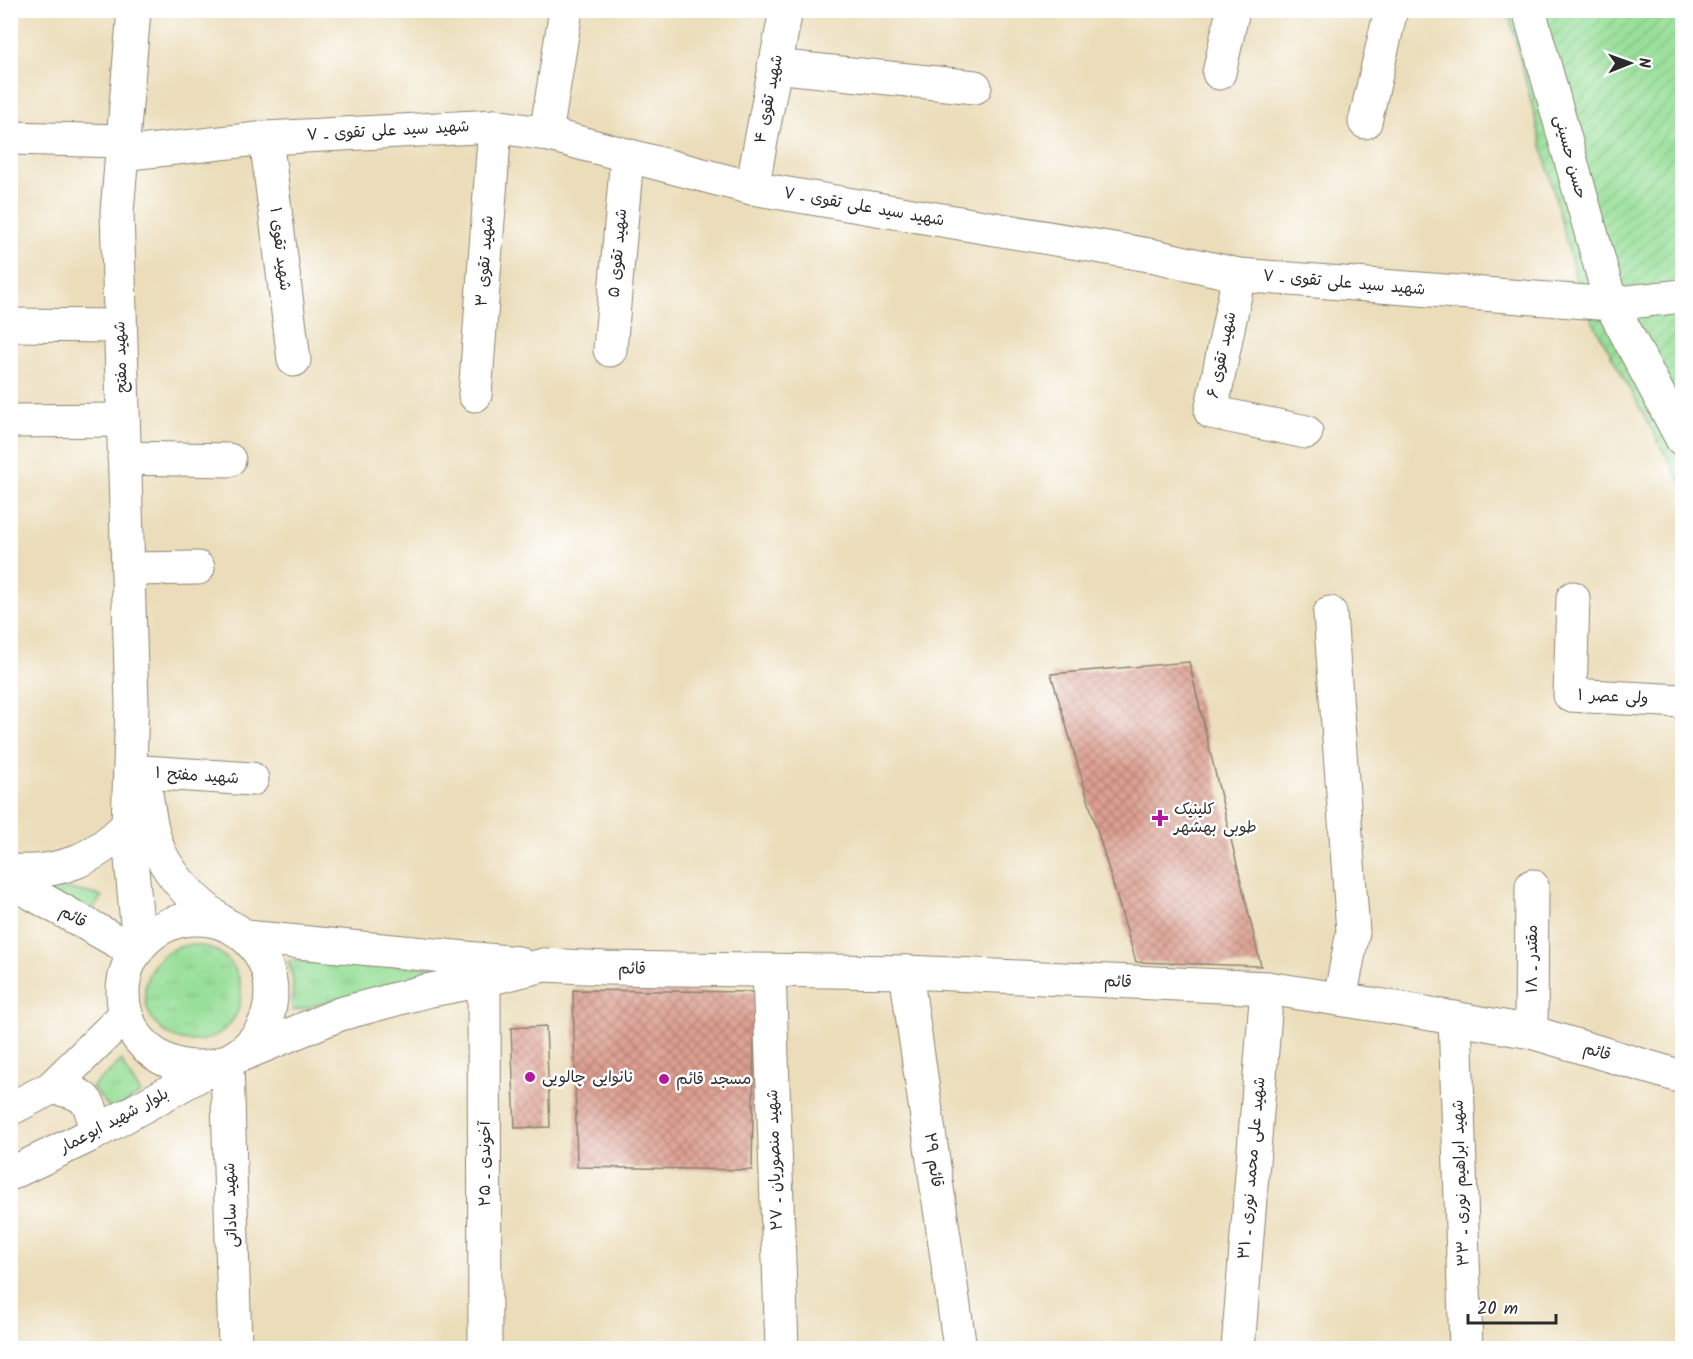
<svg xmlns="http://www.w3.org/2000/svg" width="1693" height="1359" viewBox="0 0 1693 1359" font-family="Kalam,'Playpen Sans Arabic',sans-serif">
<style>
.grass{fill:url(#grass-tufts);stroke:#628562;stroke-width:1.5}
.garden{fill:url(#garden-furrows);stroke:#628562;stroke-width:1.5}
.building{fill:url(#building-cross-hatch)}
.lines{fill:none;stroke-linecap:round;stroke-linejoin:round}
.minor-casing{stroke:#8b8472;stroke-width:35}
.tertiary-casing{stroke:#8b8472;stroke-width:35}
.minor{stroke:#fff;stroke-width:33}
.tertiary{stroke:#fff;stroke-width:33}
.poi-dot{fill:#b5179e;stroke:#fff;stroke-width:2}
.labels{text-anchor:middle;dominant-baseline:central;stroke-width:5;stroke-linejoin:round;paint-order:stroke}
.street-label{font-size:16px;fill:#2b2b2b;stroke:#fff}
.poi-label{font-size:16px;fill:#2b2b2b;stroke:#fff;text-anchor:start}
</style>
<defs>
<pattern id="grass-tufts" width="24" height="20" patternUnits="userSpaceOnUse" patternTransform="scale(1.5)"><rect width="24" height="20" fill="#98df99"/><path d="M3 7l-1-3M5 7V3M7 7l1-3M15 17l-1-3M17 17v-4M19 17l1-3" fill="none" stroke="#83c084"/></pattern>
<pattern id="garden-furrows" width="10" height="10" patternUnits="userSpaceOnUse" patternTransform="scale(1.5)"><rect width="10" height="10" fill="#98df99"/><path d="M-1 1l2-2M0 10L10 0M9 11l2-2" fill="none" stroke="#83c084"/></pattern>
<pattern id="building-cross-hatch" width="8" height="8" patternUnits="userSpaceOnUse" patternTransform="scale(1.5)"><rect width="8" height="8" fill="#dd9f90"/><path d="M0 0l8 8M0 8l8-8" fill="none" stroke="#b38276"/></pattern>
</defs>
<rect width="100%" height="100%" fill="#fff"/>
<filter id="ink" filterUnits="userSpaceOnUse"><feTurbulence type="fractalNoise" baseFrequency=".0167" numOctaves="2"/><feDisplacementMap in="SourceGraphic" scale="12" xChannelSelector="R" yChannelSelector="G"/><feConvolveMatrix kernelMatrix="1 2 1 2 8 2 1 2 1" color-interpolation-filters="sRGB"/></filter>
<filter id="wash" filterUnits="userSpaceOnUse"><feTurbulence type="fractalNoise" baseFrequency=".008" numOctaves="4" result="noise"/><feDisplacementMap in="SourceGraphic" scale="24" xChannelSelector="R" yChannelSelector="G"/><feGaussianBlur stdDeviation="1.35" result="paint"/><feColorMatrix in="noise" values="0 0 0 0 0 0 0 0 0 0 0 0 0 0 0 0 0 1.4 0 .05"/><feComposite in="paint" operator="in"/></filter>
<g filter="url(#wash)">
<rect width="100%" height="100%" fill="#ebddb9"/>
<g class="grass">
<path d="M11 877 102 896 94 908 91 918Z"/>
<circle cx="193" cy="993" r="48"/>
<path d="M288 961 469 968 292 1011 293 978Z"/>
<path d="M122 1060 126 1071 141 1093 112 1111 92 1087Z"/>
</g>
<path class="garden" d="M1508 11H1682V485L1581 300Z"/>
<g id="blocks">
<g class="building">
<path d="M1189 662 1261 966 1136 962 1051 674Z"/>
<path d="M573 990 755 992 752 1170 577 1167Z"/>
<path d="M546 1026 550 1127 515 1128 511 1028Z"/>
</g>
</g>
</g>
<g filter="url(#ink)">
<use href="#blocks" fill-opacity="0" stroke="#8b8472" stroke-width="1.5"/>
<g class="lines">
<g class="minor-casing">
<g id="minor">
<path d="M1529 10 1611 304 1682 439"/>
<path d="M774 66 975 87"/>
<path d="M1219 73 1233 10"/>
<path d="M1365 122 1391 10"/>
<path d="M546 134 566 10"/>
<path d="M10 138 122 141"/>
<path d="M266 138 294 360"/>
<path d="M121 154 266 138 495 126 546 134 752 188 1155 256 1239 275 1611 304 1682 296"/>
<path d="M752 188 786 10"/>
<path d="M1239 275 1211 412 1306 432"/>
<path d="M10 325 120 326"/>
<path d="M610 350 627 157"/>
<path d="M475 395 495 126"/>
<path d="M10 421 123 420"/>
<path d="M124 458 229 460"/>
<path d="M128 569 198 568"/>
<path d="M1573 598 1570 695 1682 701"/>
<path d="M1330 613 1353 932 1340 999"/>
<path d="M143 772 252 779"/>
<path d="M544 965 606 968 906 972 1267 988 1403 1009 1531 1032 1682 1077"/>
<path d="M769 971 782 1348"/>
<path d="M906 972 960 1348"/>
<path d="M484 980 485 1348"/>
<path d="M1455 1018 1466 1348"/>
<path d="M1531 1032 1532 886"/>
<path d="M1238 1348 1267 988"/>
</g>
</g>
<g class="tertiary-casing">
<g id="tertiary">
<path d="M134 10 117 212 132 704 128 825 139 946"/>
<path d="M144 780C148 804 150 830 160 853 174 882 199 905 225 924"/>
<path d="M10 871C61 874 93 860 128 825"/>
<path d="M10 881 136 952"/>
<circle cx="197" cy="993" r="74"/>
<path d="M246 937 518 963"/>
<path d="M241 1055 340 1014 426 991 484 980 544 965"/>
<path d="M227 1062 235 1348"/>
<path d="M51 1088C84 1091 95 1101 93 1134"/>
<path d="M10 1109 51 1088 126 1014"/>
<path d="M10 1174 93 1134 216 1066"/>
</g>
</g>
<use href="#minor" class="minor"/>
<use href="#tertiary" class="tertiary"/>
</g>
</g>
<g class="poi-dot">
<path d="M1157 809h6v6h6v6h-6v6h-6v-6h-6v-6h6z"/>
<circle cx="530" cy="1077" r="6"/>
<circle cx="664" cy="1079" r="6"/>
</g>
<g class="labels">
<g class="street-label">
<text transform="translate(769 99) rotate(-79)">شهید تقوی ۴</text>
<text transform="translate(388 131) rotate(-3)">شهید سید علی تقوی ـ ۷</text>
<text transform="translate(1570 157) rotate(75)">حسن حسینی</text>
<text transform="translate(864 207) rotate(10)">شهید سید علی تقوی ـ ۷</text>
<text transform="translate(280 249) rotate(83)">شهید تقوی ۱</text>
<text transform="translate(618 253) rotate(-85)">شهید تقوی ۵</text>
<text transform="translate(485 261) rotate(-86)">شهید تقوی ۳</text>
<text transform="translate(1344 283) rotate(5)">شهید سید علی تقوی ـ ۷</text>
<text transform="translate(1222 355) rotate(-78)">شهید تقوی ۶</text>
<text transform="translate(121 357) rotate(-92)">شهید مفتح</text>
<text transform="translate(1613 697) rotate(3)">ولی عصر ۱</text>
<text transform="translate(197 776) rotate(4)">شهید مفتح ۱</text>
<text transform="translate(73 917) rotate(30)">قائم</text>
<text transform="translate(1532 959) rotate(-90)">مقتدر ـ ۱۸</text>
<text transform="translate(632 969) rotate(1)">قائم</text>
<text transform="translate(1118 982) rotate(3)">قائم</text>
<text transform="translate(1597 1052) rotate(16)">قائم</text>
<text transform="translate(114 1121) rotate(-28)">بلوار شهید ابوعمار</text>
<text transform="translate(775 1160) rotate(-92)">شهید منصوریان ـ ۲۷</text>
<text transform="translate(933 1160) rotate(82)">قائم ۲۹</text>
<text transform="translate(485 1164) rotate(-90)">آخوندی ـ ۲۵</text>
<text transform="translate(1252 1168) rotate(-85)">شهید علی محمد نوری ـ ۳۱</text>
<text transform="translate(1461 1183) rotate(-92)">شهید ابراهیم نوری ـ ۳۳</text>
<text transform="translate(231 1205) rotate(-92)">شهید ساداتی</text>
</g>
<g class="poi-label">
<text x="1174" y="809">کلینیک<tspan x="1174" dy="18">طوبی بهشهر</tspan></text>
<text x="542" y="1077">نانوایی چالویی</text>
<text x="676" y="1079">مسجد قائم</text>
</g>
</g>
<rect width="1693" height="1359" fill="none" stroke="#fff" stroke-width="36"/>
<g transform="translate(1630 63) rotate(89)" stroke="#ffffff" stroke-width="4.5" paint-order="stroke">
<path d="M0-4.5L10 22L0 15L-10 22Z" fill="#2b2b2b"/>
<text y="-9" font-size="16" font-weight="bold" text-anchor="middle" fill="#2b2b2b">N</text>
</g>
<path d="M1468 1314v9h88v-9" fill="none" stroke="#2b2b2b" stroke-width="3"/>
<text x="1477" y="1314" font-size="18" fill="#2b2b2b" stroke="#ffffff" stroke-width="4.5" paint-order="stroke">20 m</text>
</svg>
